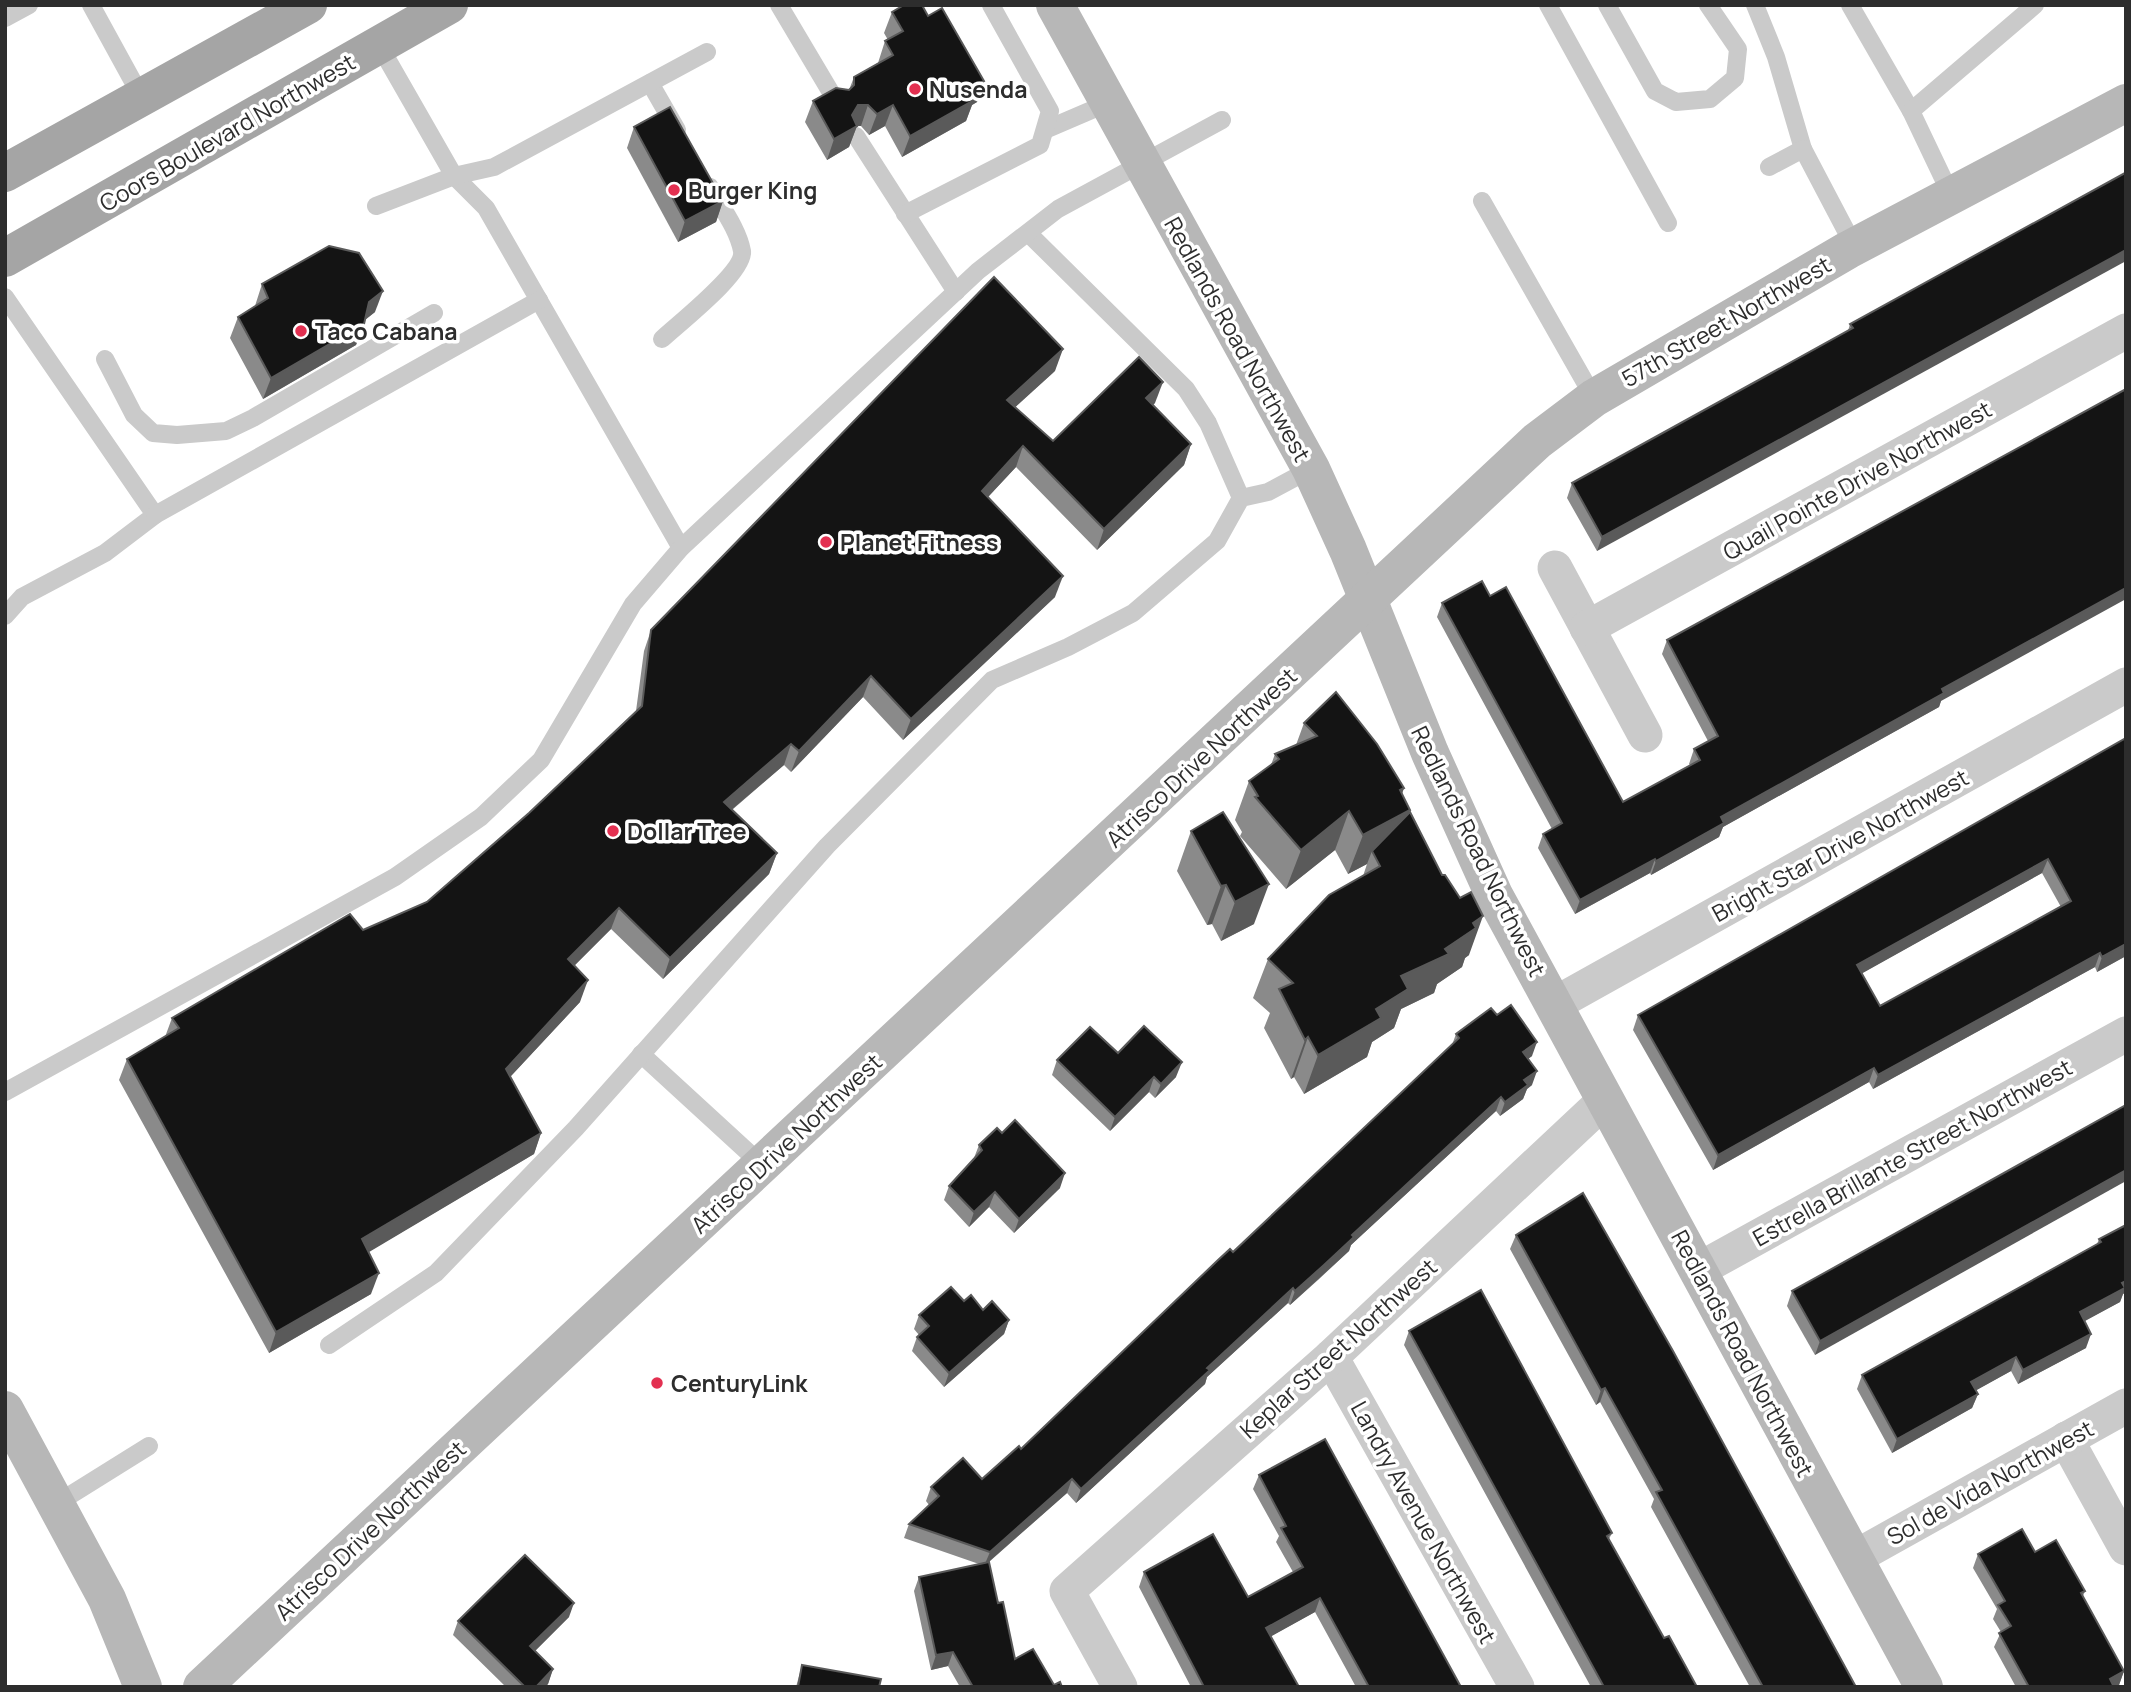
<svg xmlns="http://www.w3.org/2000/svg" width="2131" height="1692" viewBox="0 0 2131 1692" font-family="Manrope,sans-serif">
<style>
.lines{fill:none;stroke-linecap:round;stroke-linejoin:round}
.lane{stroke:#cacaca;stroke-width:18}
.street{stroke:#cacaca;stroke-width:35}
.secondary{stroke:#b7b7b7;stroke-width:38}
.primary{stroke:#a5a5a5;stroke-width:38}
.wall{fill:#8a8a8a;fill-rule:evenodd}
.shaded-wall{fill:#5a5a5a}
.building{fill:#141414;stroke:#5a5a5a;stroke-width:2;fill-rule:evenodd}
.poi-dot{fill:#e33051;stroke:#fff;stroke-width:2.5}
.labels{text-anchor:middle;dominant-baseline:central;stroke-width:7;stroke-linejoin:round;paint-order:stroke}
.poi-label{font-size:23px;font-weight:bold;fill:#2d2d2d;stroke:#fff;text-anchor:start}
.street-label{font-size:23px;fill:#2d2d2d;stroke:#fff}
</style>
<rect width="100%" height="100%" fill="#fff"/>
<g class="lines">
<g class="lane">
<path d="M91 5 142 98"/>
<path d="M779 5 836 101"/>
<path d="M1548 5 1668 223"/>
<path d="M1607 5 1655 91 1676 102 1710 99 1735 78 1738 49 1708 5"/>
<path d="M1755 5 1776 57 1803 149"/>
<path d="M1850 5 1911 111"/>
<path d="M5 18 29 5"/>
<path d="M379 45 454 176 486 208 681 548"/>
<path d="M650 83 677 130"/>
<path d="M1045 130 1108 103"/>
<path d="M856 136 956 292"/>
<path d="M1769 167 1803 149 1854 246"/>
<path d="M1951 195 1911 111 2035 5"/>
<path d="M1482 201 1594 398"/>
<path d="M376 206 454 176 494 167 707 52"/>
<path d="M905 214 1040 145 1050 111 991 5"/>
<path d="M1028 233 1186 389 1208 423 1241 498"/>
<path d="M5 297 155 515 105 553 22 597 5 616"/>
<path d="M662 339C679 323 745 272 742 251 738 229 721 207 710 187"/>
<path d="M105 359 134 415 153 433 177 435 226 431 253 418 434 313"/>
<path d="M155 515 539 300"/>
<path d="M641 1054 762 1165"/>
<path d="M5 1092 395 877 481 817 541 760 633 604 681 548 978 271 1058 209 1222 120"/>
<path d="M329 1345 436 1273 576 1128 827 846 992 680 1068 647 1133 613 1217 541 1241 498 1268 492 1311 469"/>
<path d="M56 1504 149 1446"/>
</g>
<g class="street">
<path d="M1555 568 1645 735"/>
<path d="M1587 628 2126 331"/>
<path d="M1553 1005 2126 685"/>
<path d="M1698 1270 2126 1034"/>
<path d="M1331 1357 1517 1687"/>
<path d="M2066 1439 2126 1548"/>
<path d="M1854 1558 2126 1406"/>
<path d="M1120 1687 1067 1591 1331 1357 1605 1100"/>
</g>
<g class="secondary">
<path d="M1055 5 1311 469 1348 550 1430 753 1494 895 1924 1687"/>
<path d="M5 1410 107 1599 143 1687"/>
<path d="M202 1687 1537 441 1594 398 1848 250 2126 103"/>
</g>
<g class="primary">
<path d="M5 173 308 5"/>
<path d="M5 258 449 5"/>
</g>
</g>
<g class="wall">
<path d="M892 12 928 16 984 81 977 102 972 105 966 121 902 157 885 126 869 135 861 126H857L849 147 827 160 805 122 813 101 849 90 854 77 878 63 885 41 888 40 884 33Z"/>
<path d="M634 127 723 201 716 222 678 242 627 148Z"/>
<path d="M2126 175 1597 551 1567 498 1572 483 1848 331 1850 324Z"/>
<path d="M262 284 375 312 365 320 356 345 263 399 230 338 238 317 255 306Z"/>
<path d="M1055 371 1015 407 1053 441 1155 403 1153 405 1191 444 1184 465 1097 550 1016 467 988 497 1055 597 903 740 863 697 791 772 784 765 732 810 777 853 769 874 663 979 611 929 574 966 580 1002 510 1077 541 1133 534 1154 368 1252 371 1294 269 1353 119 1080 127 1059 165 1037 172 1018 427 902 529 813 636 711 644 651 651 630Z"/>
<path d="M1490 596 1623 802 1690 765 1689 764 1694 749 1708 741 1662 654 1667 640 1941 701 1939 707 1723 827 1719 837 1651 875 1650 873 1575 914 1538 848 1543 834 1552 829 1437 617 1442 603Z"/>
<path d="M1304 723 1404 788 1402 794 1408 814 1469 955 1465 958 1462 967 1437 984 1434 993 1401 1009 1394 1028 1372 1042 1367 1057 1304 1094 1294 1077 1291 1079 1264 1028 1270 1013 1253 998 1268 959 1363 876 1367 864 1348 874 1335 850 1286 889 1240 836 1242 832 1235 820 1249 781 1271 765 1275 754 1296 745Z"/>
<path d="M2126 738V956L2097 972 2095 967 1873 1089 1869 1082 1713 1170 1633 1030 1638 1015ZM2042 873 2061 907 1880 1006 1862 973Z"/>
<path d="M1191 831 1254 924 1221 941 1212 924 1207 925 1177 871Z"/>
<path d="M1497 1015 1532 1056 1528 1059 1532 1085 1527 1089 1523 1099 1500 1116 1496 1111 1351 1245 1349 1251 1318 1280 1290 1305 1288 1303 1207 1377 1205 1384 1076 1503 1067 1493 989 1562 998 1603 1015 1659 1054 1685 1062 1687H960L948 1666 931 1670 914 1591 919 1577 979 1564 904 1538 909 1524 929 1505 926 1501 931 1487 982 1479 1021 1449 1233 1252 1452 1045 1456 1034Z"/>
<path d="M1118 1053 1176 1077 1155 1098 1149 1092 1110 1131 1052 1075 1057 1060Z"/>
<path d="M2126 1105 1815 1355 1787 1306 1792 1291Z"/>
<path d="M979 1145 1060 1188 1014 1233 989 1207 969 1227 944 1200 949 1186 974 1158Z"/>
<path d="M2126 1225V1292L2123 1294 2120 1302 2084 1321 2086 1348 2018 1384 2011 1371 1976 1390 1978 1394 1972 1408 1892 1453 1857 1389 1862 1375 2097 1244 2099 1239Z"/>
<path d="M1516 1235 1856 1687H1750L1651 1507 1654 1499 1600 1402 1596 1405 1510 1249Z"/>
<path d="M964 1301 1009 1320 1004 1334 944 1387 912 1351 917 1337 919 1335 914 1329 919 1315Z"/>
<path d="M1409 1331 1612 1533 1609 1539 1664 1638 1697 1687H1591L1404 1345Z"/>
<path d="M1259 1475 1461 1687H1356L1315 1612 1271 1636 1299 1687H1191L1139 1587 1144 1572 1248 1597 1293 1572 1276 1542 1279 1536 1253 1489Z"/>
<path d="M2035 1552 2085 1591 2083 1596 2124 1671 2119 1685 2116 1687H2016L1994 1647 2001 1632 1993 1619 1997 1609 1973 1568 1978 1554Z"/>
<path d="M569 1617 535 1651 553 1669 548 1684 545 1687H506L453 1635 458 1621Z"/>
<path d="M802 1665 879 1687H796Z"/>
</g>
<g class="shaded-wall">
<path d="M984 81 977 102 972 105 966 121 902 157 910 136 968 90Z"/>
<path d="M858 105H868L861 126H857L849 147 827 160 834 139 852 115Z"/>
<path d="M893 105 885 126 869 135 877 114Z"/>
<path d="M723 201 716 222 678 242 685 221Z"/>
<path d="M2126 250V261L1597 551 1602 537Z"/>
<path d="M383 291 375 312 361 323 369 302Z"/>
<path d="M364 324 356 345 263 399 271 378Z"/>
<path d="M1063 349 1055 371 1000 421 1007 400Z"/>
<path d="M1163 382 1155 403 1139 419 1146 398Z"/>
<path d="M1191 444 1184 465 1097 550 1104 529Z"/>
<path d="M1023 446 1016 467 974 512 982 491Z"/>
<path d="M1063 576 1055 597 903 740 911 719Z"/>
<path d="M2126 588V599L1941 701 1939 707 1723 827 1719 837 1651 875 1656 861 1721 817 1942 689Z"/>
<path d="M871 676 863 697 791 772 799 751Z"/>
<path d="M791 744 784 765 716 823 724 802Z"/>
<path d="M1404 788 1392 819 1410 810 1395 850 1372 851 1367 864 1348 874 1363 835 1400 790Z"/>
<path d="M1349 811 1335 850 1286 889 1301 850Z"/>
<path d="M777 853 769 874 663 979 670 958Z"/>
<path d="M1655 859 1650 873 1575 914 1580 900Z"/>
<path d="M2048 859 2042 873 1852 979 1857 965Z"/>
<path d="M1269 884 1254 924 1221 941 1235 902Z"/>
<path d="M1226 885 1212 924 1207 925 1221 886Z"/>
<path d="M619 908 611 929 560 980 568 959Z"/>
<path d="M1483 916 1469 955 1465 958 1462 967 1437 984 1434 993 1401 1009 1394 1028 1372 1042 1367 1057 1304 1094 1318 1055 1376 1009 1401 976 1445 949 1473 923Z"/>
<path d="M2126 944V956L2097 972 2102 957Z"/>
<path d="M2100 953 2095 967 1873 1089 1878 1075Z"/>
<path d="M588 980 580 1002 498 1090 506 1069Z"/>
<path d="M1308 1037 1294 1077 1291 1079 1305 1040Z"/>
<path d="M1537 1042 1532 1056 1518 1066 1523 1052Z"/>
<path d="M1182 1062 1176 1077 1155 1098 1161 1084Z"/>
<path d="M1874 1068 1869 1082 1713 1170 1718 1155Z"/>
<path d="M1537 1071 1532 1085 1527 1089 1523 1099 1500 1116 1505 1102 1524 1080Z"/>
<path d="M1154 1077 1149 1092 1110 1131 1115 1117Z"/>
<path d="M1501 1097 1496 1111 1351 1245 1349 1251 1290 1305 1295 1291 1352 1235Z"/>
<path d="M541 1133 534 1154 354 1261 362 1239Z"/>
<path d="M2126 1170V1181L1815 1355 1820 1341Z"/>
<path d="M1065 1173 1060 1188 1014 1233 1019 1219Z"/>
<path d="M995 1192 989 1207 969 1227 974 1212Z"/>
<path d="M379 1273 371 1294 269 1353 276 1332Z"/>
<path d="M2126 1281V1292L2123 1294 2120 1302 2074 1327 2080 1312Z"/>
<path d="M1293 1288 1288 1303 1207 1377 1205 1384 1076 1503 1081 1489 1207 1368Z"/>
<path d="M1009 1320 1004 1334 944 1387 949 1373Z"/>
<path d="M2091 1334 2086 1348 2018 1384 2023 1370Z"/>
<path d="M2016 1357 2011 1371 1966 1396 1971 1382Z"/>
<path d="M1605 1388 1600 1402 1596 1405 1601 1390Z"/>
<path d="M1978 1394 1972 1408 1892 1453 1897 1439Z"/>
<path d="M1072 1479 1067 1493 984 1566 990 1552Z"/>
<path d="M1320 1598 1315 1612 1261 1642 1266 1628Z"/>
<path d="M574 1603 569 1617 525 1661 530 1646Z"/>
<path d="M953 1652 948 1666 931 1670 936 1655Z"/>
<path d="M553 1669 548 1684 545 1687H536Z"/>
<path d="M2124 1671 2119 1685 2116 1687H2107L2110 1679Z"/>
</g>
<g class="building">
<path d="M904 5H922L928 16 942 8 984 81 968 90 974 100 910 136 893 105 877 114 868 105H858L852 115 857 126 834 139 813 101 836 88 849 90 854 85V77L893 55 885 41 903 31 892 12Z"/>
<path d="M670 107 723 201 685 221 634 127Z"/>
<path d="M2125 173 2126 250 1602 537 1572 483 1853 328 1850 324Z"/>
<path d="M329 246 359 253 383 291 369 302 364 324 271 378 238 317 268 298 262 284Z"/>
<path d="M994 277 1063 349 1007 400 1053 441 1139 357 1163 382 1146 398 1191 444 1104 529 1023 446 982 491 1063 576 911 719 871 676 799 751 791 744 724 802 777 853 670 958 619 908 568 959 588 980 506 1069 541 1133 362 1239 379 1273 276 1332 127 1059 179 1028 172 1018 350 914 363 930 427 902 529 813 642 706 651 630Z"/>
<path d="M2126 389V588L1942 689 1944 693 1721 817 1724 823 1656 861 1655 859 1580 900 1543 834 1562 823 1442 603 1482 581 1490 596 1506 587 1623 802 1700 760 1694 749 1718 736 1667 640Z"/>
<path d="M1336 692 1377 744 1404 788 1400 790 1410 810 1363 835 1349 811 1301 850 1255 797 1258 796 1249 781 1279 759 1275 754 1317 736 1304 723Z"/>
<path d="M2126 738V944L2102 957 2100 953 1878 1075 1874 1068 1718 1155 1638 1015ZM2048 859 2071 901 1880 1006 1857 965Z"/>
<path d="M1223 812 1269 884 1235 902 1226 885 1221 886 1191 831Z"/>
<path d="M1410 812 1442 875H1445L1460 898 1471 892 1483 916 1473 923 1476 928 1445 949 1449 954 1401 976 1408 989 1376 1009 1381 1018 1318 1055 1308 1037 1305 1040 1279 989 1293 983 1268 959 1329 895 1380 866 1372 851Z"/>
<path d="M1511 1005 1537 1042 1523 1052 1537 1071 1524 1080 1528 1085 1505 1102 1501 1097 1352 1235 1354 1237 1324 1265 1295 1291 1293 1288 1207 1368 1210 1370 1081 1489 1072 1479 990 1552 909 1524 939 1496 931 1487 963 1458 982 1479 1019 1446 1021 1449 1217 1261 1230 1249 1233 1252 1459 1038 1456 1034 1491 1008 1497 1015Z"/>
<path d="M1144 1026 1182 1062 1161 1084 1154 1077 1115 1117 1057 1060 1090 1027 1118 1053Z"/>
<path d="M2126 1105V1170L1820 1341 1792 1291Z"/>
<path d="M1015 1120 1065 1173 1019 1219 995 1192 974 1212 949 1186 982 1150 979 1145 997 1128 1002 1133Z"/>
<path d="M1583 1193 1673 1351 1856 1687H1763L1656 1492 1662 1490 1605 1388 1601 1390 1516 1235Z"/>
<path d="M2126 1225V1281L2122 1283 2125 1288 2080 1312 2091 1334 2023 1370 2016 1357 1971 1382 1978 1394 1897 1439 1862 1375 2101 1242 2099 1239Z"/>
<path d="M951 1287 964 1301 971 1295 983 1310 992 1301 1009 1320 949 1373 917 1337 929 1326 919 1315Z"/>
<path d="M1481 1290 1612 1533 1607 1536 1664 1638 1669 1636 1697 1687H1604L1409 1331Z"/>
<path d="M1325 1439 1461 1687H1369L1320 1598 1266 1628 1299 1687H1204L1144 1572 1213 1534 1248 1597 1303 1567 1281 1528 1286 1526 1259 1475Z"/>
<path d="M2022 1529 2035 1552 2056 1540 2085 1591 2081 1593 2124 1671 2110 1679 2114 1687H2029L1999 1633 2011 1626 1998 1605 2005 1601 1978 1554Z"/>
<path d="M525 1555 574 1603 530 1646 553 1669 536 1687H525L458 1621Z"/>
<path d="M989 1562 998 1603 1003 1602 1015 1659 1033 1649 1054 1685 1060 1682 1062 1687H973L953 1652 936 1655 919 1577Z"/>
<path d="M802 1665 881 1679 879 1687H798Z"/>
</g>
<g class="poi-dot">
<circle cx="915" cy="89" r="7"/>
<circle cx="674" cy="190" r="7"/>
<circle cx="301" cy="331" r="7"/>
<circle cx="826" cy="542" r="7"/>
<circle cx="613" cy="831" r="7"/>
<circle cx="657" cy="1383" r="7"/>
</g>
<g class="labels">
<g class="poi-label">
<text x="929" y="89">Nusenda</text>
<text x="688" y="190">Burger King</text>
<text x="315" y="331">Taco Cabana</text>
<text x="840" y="542">Planet Fitness</text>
<text x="627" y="831">Dollar Tree</text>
<text x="671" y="1383">CenturyLink</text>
</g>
<g class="street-label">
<text transform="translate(227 132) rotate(-30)">Coors Boulevard Northwest</text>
<text transform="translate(1726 321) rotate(-30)">57th Street Northwest</text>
<text transform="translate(1238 339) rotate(61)">Redlands Road Northwest</text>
<text transform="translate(1857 480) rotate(-29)">Quail Pointe Drive Northwest</text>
<text transform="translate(1201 757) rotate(-43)">Atrisco Drive Northwest</text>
<text transform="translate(1840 845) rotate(-29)">Bright Star Drive Northwest</text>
<text transform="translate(1479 851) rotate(64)">Redlands Road Northwest</text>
<text transform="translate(786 1143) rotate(-43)">Atrisco Drive Northwest</text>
<text transform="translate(1912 1152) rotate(-29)">Estrella Brillante Street Northwest</text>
<text transform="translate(1338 1348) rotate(-42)">Keplar Street Northwest</text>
<text transform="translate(1743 1353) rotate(62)">Redlands Road Northwest</text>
<text transform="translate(1990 1482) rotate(-29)">Sol de Vida Northwest</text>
<text transform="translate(1424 1522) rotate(61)">Landry Avenue Northwest</text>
<text transform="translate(370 1530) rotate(-43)">Atrisco Drive Northwest</text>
</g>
</g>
<rect width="2131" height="1692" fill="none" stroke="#2d2d2d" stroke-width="14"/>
</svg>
